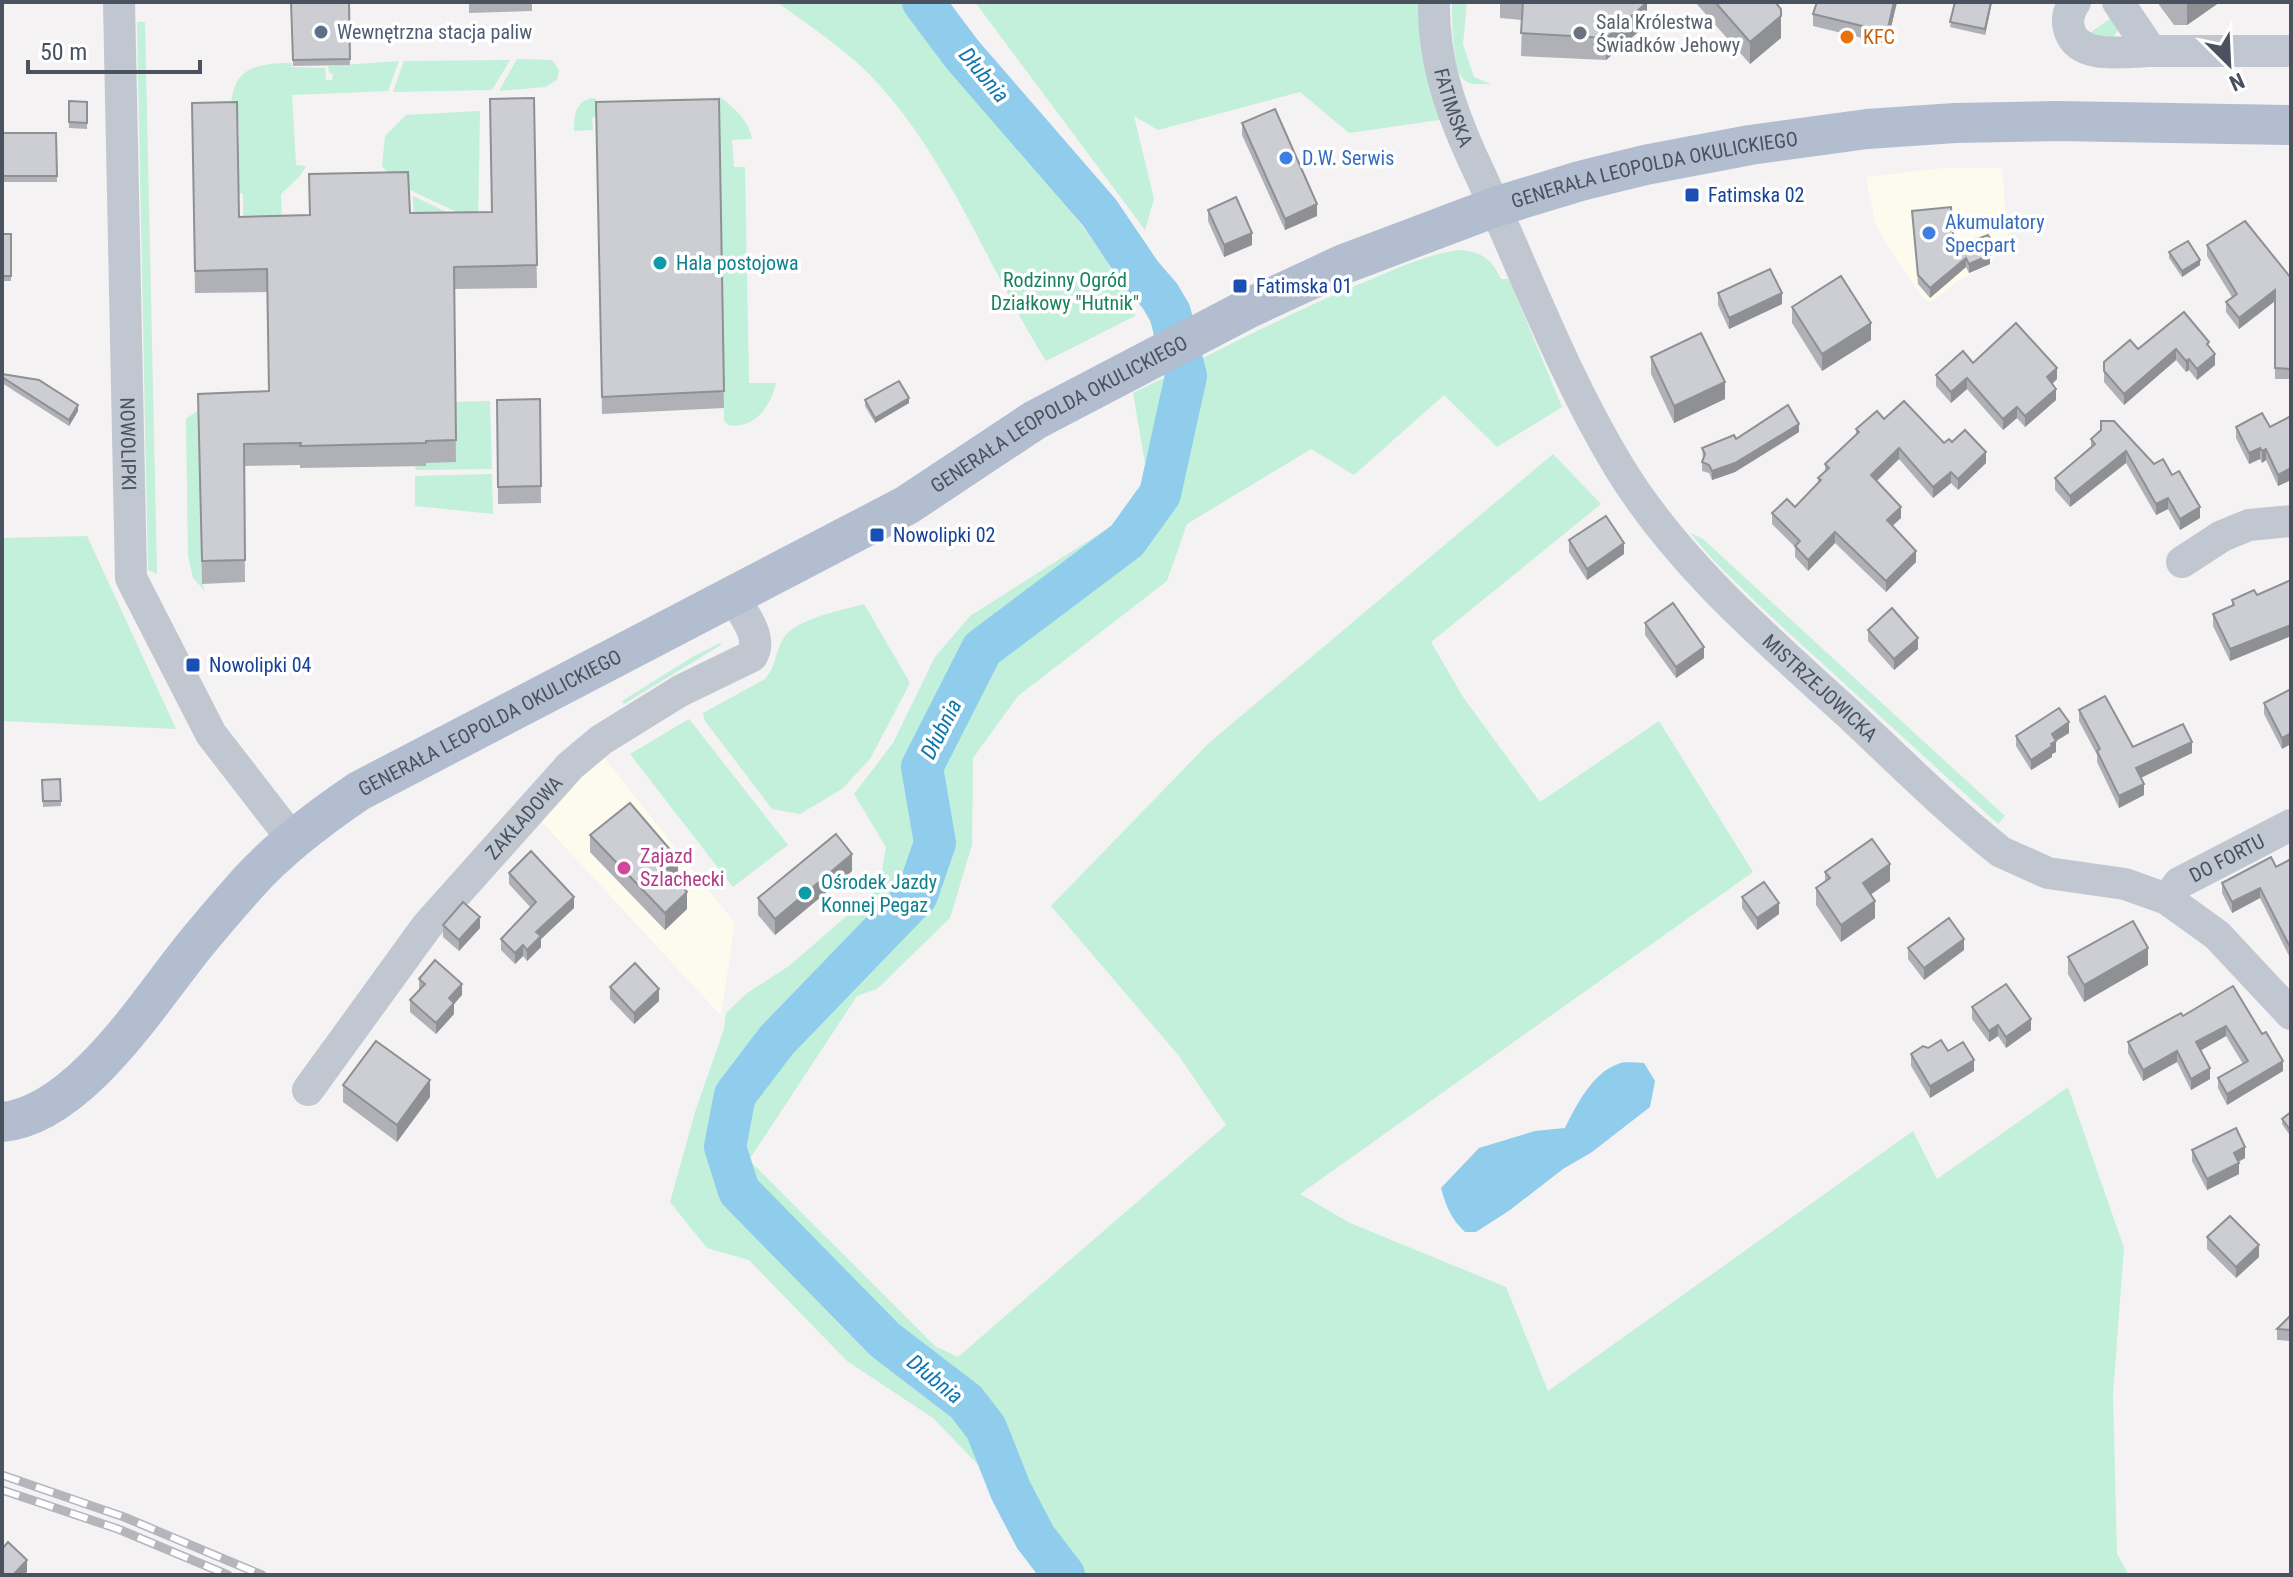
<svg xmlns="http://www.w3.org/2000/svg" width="2293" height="1577" viewBox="0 0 2293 1577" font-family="'Roboto Condensed',sans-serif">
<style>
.commercial{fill:#fdfaee}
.green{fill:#c2f0da}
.water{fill:#90cdec}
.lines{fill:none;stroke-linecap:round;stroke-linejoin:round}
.river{stroke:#90cdec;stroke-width:42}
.minor{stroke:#c0c7d1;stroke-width:32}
.major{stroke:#b2bdd0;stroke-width:40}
.rail-casing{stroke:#b4b6bc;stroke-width:9}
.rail{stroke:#fff;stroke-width:6;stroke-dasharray:18;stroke-linecap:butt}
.wall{fill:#afb1b6}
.shaded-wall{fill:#8f9094}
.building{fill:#ccced4;stroke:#8f9094;stroke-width:2}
.service-dot{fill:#5c6f8a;stroke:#fff;stroke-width:3}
.worship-dot{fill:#6b7280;stroke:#fff;stroke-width:3}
.food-dot{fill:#e8710a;stroke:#fff;stroke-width:3}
.shop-dot{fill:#3f7fe0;stroke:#fff;stroke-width:3}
.transit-dot{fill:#1a4fb4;stroke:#fff;stroke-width:3}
.culture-dot{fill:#0f9aa8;stroke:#fff;stroke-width:3}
.hotel-dot{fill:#d1479c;stroke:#fff;stroke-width:3}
.labels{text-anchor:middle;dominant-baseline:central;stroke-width:7;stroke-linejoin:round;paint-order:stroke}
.worship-label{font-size:20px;fill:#5b616d;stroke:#fff;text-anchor:start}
.service-label{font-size:20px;fill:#4e5e75;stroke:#fff;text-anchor:start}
.food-label{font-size:20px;fill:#c56008;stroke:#fff;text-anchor:start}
.street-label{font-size:20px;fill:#4a5260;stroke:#fff}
.shop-label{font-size:20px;fill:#366cbe;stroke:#fff;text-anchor:start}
.transit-label{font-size:20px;fill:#164399;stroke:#fff;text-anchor:start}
.culture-label{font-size:20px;fill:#0d838f;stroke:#fff;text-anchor:start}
.park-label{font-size:20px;fill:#18835c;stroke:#fff}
.hotel-label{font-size:20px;fill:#b23c85;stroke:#fff;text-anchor:start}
.water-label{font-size:22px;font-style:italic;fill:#0d77af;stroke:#fff}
</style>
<rect width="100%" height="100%" fill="#f4f2f2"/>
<g class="commercial">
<path d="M1944 168H2002L2008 239 1990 264 1961 279 1930 303 1922 297 1888 247 1875 223 1866 177Z"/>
<path d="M603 756 735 923 721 1016 538 818Z"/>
</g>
<g class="green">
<path d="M777 2H900L1011 135 1082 226 1128 289 1135 316 1046 361C987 267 948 155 869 74 841 46 808 25 777 2Z"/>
<path d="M975 2H1427L1446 119 1349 133 1300 92 1158 130 1134 116 1154 199 1145 230Z"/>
<path d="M1452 2H1467L1463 44 1474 77 1491 84C1483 84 1471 86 1464 80 1452 70 1452 18 1452 2Z"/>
<path d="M2117 14 2119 29 2113 37H2084Z"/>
<path d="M137 22H145L157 574 148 570Z"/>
<path d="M517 59 552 60 559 70 557 80 545 87 499 91Z"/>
<path d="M510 60 492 90 393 92 404 61Z"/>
<path d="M399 61 388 91 292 95 296 165 306 166 300 176 281 194 282 223 243 224V194L239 193V123L231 122C229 73 245 63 292 63V67L325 68 326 80H332L333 74 329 73 328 66Z"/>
<path d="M719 96C733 107 749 120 752 139L732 140 734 167H745L749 383H776C771 406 754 430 728 425L724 420Z"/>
<path d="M592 98 596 99V117L592 118 593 130 574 131C574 115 575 102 592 98Z"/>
<path d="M480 111 478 222 408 189 403 190 382 166 385 136 406 115Z"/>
<path d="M413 196 473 225 414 230Z"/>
<path d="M1459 250C1482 252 1491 258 1501 279H1509L1562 407 1497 447 1444 395 1354 475 1311 449 1187 524 1167 581 1018 696 973 758 972 845 950 918 877 989 857 996 749 1160 935 1346 958 1357 1226 1125 1179 1056 1051 906 1209 743 1553 454 1601 504 1431 642 1463 697 1540 802 1659 721 1753 872 1300 1194 1350 1223 1506 1287 1548 1391 1913 1131 1937 1179 2068 1087 2124 1248 2113 1394 2117 1554 2129 1575H1084L933 1418 847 1361 749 1260 707 1248 670 1202 696 1109 724 1029 726 1013 746 994 789 966 879 888 886 847 854 794 893 743 935 657 970 616 1134 512 1147 475 1133 393C1212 354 1290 312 1372 279 1400 267 1429 254 1459 250Z"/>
<path d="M490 401 492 469 416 470 415 466 426 463 455 402Z"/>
<path d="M201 408 198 417 202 583 205 591 193 578 188 556 186 419Z"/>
<path d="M492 474 493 514 415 506V476Z"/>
<path d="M1690 533 1703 539 2005 816 1998 824 1765 611 1714 561Z"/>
<path d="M87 536 176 729 2 721V538Z"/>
<path d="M864 604 910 683 870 759 842 789 800 814 772 809 705 721 703 713 765 679C776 667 775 652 783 639 794 619 843 610 864 604Z"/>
<path d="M720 643 721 645 624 704 622 701 694 656Z"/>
<path d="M689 719 788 845 733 887 630 754Z"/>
</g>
<path class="water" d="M1644 1063 1655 1081 1650 1107 1592 1152 1563 1169 1510 1210 1476 1232H1465C1451 1219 1446 1206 1441 1188L1479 1148 1535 1131 1565 1128C1576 1106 1592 1073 1618 1064 1625 1061 1636 1063 1644 1063Z"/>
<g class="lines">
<path class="river" d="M923 2 962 54 1099 212 1141 274 1160 296 1170 313 1186 376 1160 494 1127 540 982 649 922 767 935 843 917 895 777 1040 735 1095 725 1147 739 1191 885 1340 966 1402 986 1428 1011 1491 1035 1537 1064 1575"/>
<g class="minor">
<path id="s1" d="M119 2 131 578 211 734 293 840"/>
<path id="s2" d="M1434 2C1433 58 1449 106 1472 157 1521 260 1560 370 1619 467 1678 564 1767 639 1849 714 1899 761 1948 810 2001 852L2048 873 2125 884 2167 899 2217 935 2291 1014"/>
<path d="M2075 2C2068 11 2066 21 2070 32 2081 61 2127 51 2151 51L2118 2"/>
<path d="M2151 51H2291"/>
<path d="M2182 562 2222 536 2249 525 2291 521"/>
<path id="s3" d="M2167 899 2179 883 2291 825"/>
<path id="s4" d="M308 1090 427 926 570 766 601 740 680 691 752 656C763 637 743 613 733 597"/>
</g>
<path class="major" id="s5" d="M2 1122C73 1116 140 1016 180 964 201 936 224 910 247 884 279 848 319 818 359 791L907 505 1035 420 1140 365 1249 308 1344 264 1495 207 1580 181 1645 165 1750 145 1867 129 1955 123 2057 121 2291 125"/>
<g class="rail-casing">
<g id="rail">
<path d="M2 1475 124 1517 262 1575"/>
<path d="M2 1490 118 1529 228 1575"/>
</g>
</g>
<use href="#rail" class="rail"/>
</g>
<g class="wall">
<path d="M291 2H349L350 65 293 66Z"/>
<path d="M469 2H532V11L469 13Z"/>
<path d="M1500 2H1647V12L1644 27 1606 60 1521 56 1522 20 1500 18Z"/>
<path d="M1695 2H1775L1781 38 1750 64Z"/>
<path d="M1814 2H1897L1887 44 1813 26V14L1816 5Z"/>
<path d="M1955 2H1992L1985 35 1950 27Z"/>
<path d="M2157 2H2220L2187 25H2174Z"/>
<path d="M534 98 537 288 454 289 456 462 426 463V466L300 468V465L244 466 245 582 202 584 198 417 269 391 267 292 195 293 192 103 239 217 309 215V174L410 213 492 212Z"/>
<path d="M719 99 724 408 602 414 596 102Z"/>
<path d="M69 101 87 102V129L69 128Z"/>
<path d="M1242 123 1317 216 1285 230 1242 135Z"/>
<path d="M2 133H56L57 182H2Z"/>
<path d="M1208 210 1252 245 1224 257 1208 221Z"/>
<path d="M1912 211 1954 248 1990 247 1988 249 1990 264 1969 273 1966 267 1930 298 1918 284Z"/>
<rect x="2" y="234" width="9" height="47"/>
<path d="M2207 245 2291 278V379H2275V301L2239 329 2226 312V302L2232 297 2207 256Z"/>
<path d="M2169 252 2200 265 2182 277 2169 258Z"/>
<path d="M1718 293 1782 304 1729 329 1718 305Z"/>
<path d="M1792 307 1871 340 1822 371 1792 323Z"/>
<path d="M2209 347 2215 365 2197 380 2189 370 2186 372 2176 360 2124 405 2104 382V362L2138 349Z"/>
<path d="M1651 357 1725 399 1674 423 1651 374Z"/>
<path d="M1973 363 2057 379 2052 384 2056 400 2025 427 2017 418 2003 430 1967 389 1951 403 1936 386V375Z"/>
<path d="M2 374 78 411 69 426 2 383Z"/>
<path d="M540 399 541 503 498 504 497 400Z"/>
<path d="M865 400 909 403 875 423 865 406Z"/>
<path d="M2291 416V480L2278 486 2266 460 2262 463 2260 459 2249 464 2236 438V427H2270Z"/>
<path d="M1884 419 1944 443 1952 442 1986 463 1958 490 1951 483 1933 498 1899 459 1877 481 1901 518 1892 526 1916 562 1886 592 1835 543 1808 571 1795 557V547L1772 524V513L1795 507 1818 483V478L1825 471V464L1856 435V429Z"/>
<path d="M2101 430 2200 518 2180 530 2168 509 2156 515 2126 463 2070 507 2055 490V478L2091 448V439Z"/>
<path d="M1799 432 1735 472 1712 480 1709 473 1702 471V462L1703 458 1702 448 1736 439Z"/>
<path d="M1569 540 1624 554 1587 580 1569 552Z"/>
<path d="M2291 580V636L2230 661 2213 626V614L2232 606V600L2257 595Z"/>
<path d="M1645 623 1704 658 1676 678 1645 635Z"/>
<path d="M1868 630 1918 649 1894 670 1868 641Z"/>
<path d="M2291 689 2282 749 2264 714V703Z"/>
<path d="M2079 710 2133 747 2192 753 2141 778 2144 795 2119 808 2097 762V755L2079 721Z"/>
<path d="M2069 733 2056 741V752L2052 754V757L2031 770 2016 746V736Z"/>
<path d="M60 779 61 806 43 807 42 780Z"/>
<path d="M590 835 678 876 675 878 687 909 665 930 590 852Z"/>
<path d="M2291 859V960L2260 898 2232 913 2222 893V883L2276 867Z"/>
<path d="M852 871 775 935 758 915V898Z"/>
<path d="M1825 872 1890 881 1871 894 1875 918 1841 942 1816 905V888L1825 882Z"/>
<path d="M509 873 574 908 541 939V947L527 961 523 956 515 964 501 950V939L531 908 509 884Z"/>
<path d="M1742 897 1779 914 1757 930 1742 908Z"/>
<path d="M443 925 480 928 459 951 443 937Z"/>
<path d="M1908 948 1964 950 1924 980 1908 959Z"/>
<path d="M2068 957 2148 965 2084 1002 2068 974Z"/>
<path d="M419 979 462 995 454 1004V1014L436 1034 410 1012V1000L419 991Z"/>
<path d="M2233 986 2283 1071 2227 1105 2218 1088V1078L2243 1064 2226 1036 2200 1051 2210 1079 2191 1090 2177 1062 2143 1081 2128 1053V1042L2183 1016Z"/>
<path d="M610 987 659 1001 634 1024 610 999Z"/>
<path d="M1972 1007 2031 1030 2006 1048 1998 1036 1989 1042 1972 1019Z"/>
<path d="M1911 1054 1974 1071 1930 1098 1911 1066Z"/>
<path d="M343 1085 430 1097 397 1142 343 1102Z"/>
<path d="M2291 1112V1137L2282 1124V1119Z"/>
<path d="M2192 1150 2245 1158 2238 1162 2239 1174 2207 1190 2192 1161Z"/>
<path d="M2207 1237 2259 1257 2236 1278 2207 1249Z"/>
<path d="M2291 1315V1341L2277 1340V1329Z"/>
</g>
<g class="shaded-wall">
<path d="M1645 2H1647V12L1644 27 1606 60V38Z"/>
<path d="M1894 2H1897L1887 44V32Z"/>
<path d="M1991 2H1992L1985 35V29Z"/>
<path d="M2187 2H2220L2187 25Z"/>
<path d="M1781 16V38L1750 64V42Z"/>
<path d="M1317 204V216L1285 230V219Z"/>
<path d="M1252 233V245L1224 257V245Z"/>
<path d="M1990 238V247L1985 252V242Z"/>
<path d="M1990 255V264L1969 273V264Z"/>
<path d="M1966 258V267L1930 298V288Z"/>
<path d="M2200 260V265L2182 277V271Z"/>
<path d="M2275 290V301L2239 329V318Z"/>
<path d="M1782 293V304L1729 329V318Z"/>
<path d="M1871 323V340L1822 371V354Z"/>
<path d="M2176 349V360L2124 405V394Z"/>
<path d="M2215 354V365L2197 380V369Z"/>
<path d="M2189 359V370L2186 372V361Z"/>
<path d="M2057 368V379L2047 389V377Z"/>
<path d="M1967 378V389L1951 403V392Z"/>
<path d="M1725 382V399L1674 423V406Z"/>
<path d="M2056 389V400L2025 427V416Z"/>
<path d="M909 398V403L875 423V418Z"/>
<path d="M78 405V411L69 426V420Z"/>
<path d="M2017 407V418L2003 430V419Z"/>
<path d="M1799 424V432L1735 472 1712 480V471Z"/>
<path d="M1899 448V459L1871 486V475Z"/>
<path d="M2260 448V459L2249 464V453Z"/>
<path d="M2266 449V460L2262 463V451Z"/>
<path d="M2126 451V463L2070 507V496Z"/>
<path d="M1986 452V463L1958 490V479Z"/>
<path d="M2291 468V480L2278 486V475Z"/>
<path d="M1951 472V483L1933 498V487Z"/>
<path d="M2168 498V509L2156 515V504Z"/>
<path d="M1901 507V518L1887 531V520Z"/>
<path d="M2200 507V518L2180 530V519Z"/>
<path d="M1835 532V543L1808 571V560Z"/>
<path d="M1624 543V554L1587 580V569Z"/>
<path d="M1916 551V562L1886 592V581Z"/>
<path d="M2291 625V636L2230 661V649Z"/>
<path d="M1918 638V649L1894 670V659Z"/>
<path d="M1704 647V658L1676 678V667Z"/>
<path d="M2069 722V733L2056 741V752L2052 754V757L2031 770V760L2052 734Z"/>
<path d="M2291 733V744L2282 749V738Z"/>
<path d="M2192 742V753L2136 780V768Z"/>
<path d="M2144 784V795L2119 808V796Z"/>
<path d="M852 854V871L775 935V919Z"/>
<path d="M678 859V876L667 886V869Z"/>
<path d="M1890 864V881L1863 900V883Z"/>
<path d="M2260 888V898L2232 913V902Z"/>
<path d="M687 892V909L665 930V913Z"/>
<path d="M574 897V908L541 939V947L527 961V950L536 932Z"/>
<path d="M1875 901V918L1841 942V925Z"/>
<path d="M1779 903V914L1757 930V918Z"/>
<path d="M480 917V928L459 951V940Z"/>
<path d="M1964 939V950L1924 980V968Z"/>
<path d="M523 945V956L515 964V953Z"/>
<path d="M2148 948V965L2084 1002V985Z"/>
<path d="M462 984V995L454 1004V1014L436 1034V1023L449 998Z"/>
<path d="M659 989V1001L634 1024V1013Z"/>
<path d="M2031 1019V1030L2006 1048V1037Z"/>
<path d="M1998 1025V1036L1989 1042V1031Z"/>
<path d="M2226 1026V1036L2196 1053V1042Z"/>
<path d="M2177 1051V1062L2143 1081V1070Z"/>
<path d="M1974 1060V1071L1930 1098V1086Z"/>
<path d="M2283 1061V1071L2227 1105V1094Z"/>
<path d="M2210 1068V1079L2191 1090V1079Z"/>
<path d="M430 1080V1097L397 1142V1125Z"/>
<path d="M2245 1147V1158L2234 1164V1153Z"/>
<path d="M2239 1163V1174L2207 1190V1179Z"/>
<path d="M2259 1245V1257L2236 1278V1267Z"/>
<path d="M27 1560V1572L24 1575H13Z"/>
</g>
<g class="building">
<path d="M291 2H349L350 59 293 60Z"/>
<path d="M1523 2H1645L1644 5 1606 38 1521 33Z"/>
<path d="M1715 2H1775L1781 9V16L1750 42Z"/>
<path d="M1817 2H1894L1887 32 1813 14Z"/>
<path d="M1955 2H1991L1985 29 1950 22Z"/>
<path d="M534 98 537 265 454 267 456 440 426 441V443L300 446 301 443 244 444 245 560 202 561 198 394 269 391 267 269 195 271 192 103 237 102 239 217 310 215 309 174 408 172 410 213 492 212 490 99Z"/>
<path d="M719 99 724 391 602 397 596 102Z"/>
<path d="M69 101 87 102V123L69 122Z"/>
<path d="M1275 109 1317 204 1285 219 1242 123Z"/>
<path d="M2 133H56L57 176H2Z"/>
<path d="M1236 197 1252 233 1224 245 1208 210Z"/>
<path d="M1951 207 1954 248 1988 235 1990 238 1985 242 1990 255 1969 264 1966 258 1930 288 1918 275 1912 211Z"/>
<path d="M2245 221 2291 278V369L2275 368V290L2239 318 2226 302 2237 294 2207 245Z"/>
<rect x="2" y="234" width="9" height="42"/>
<path d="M2188 241 2200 260 2182 271 2169 252Z"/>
<path d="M1770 269 1782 293 1729 318 1718 293Z"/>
<path d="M1841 276 1871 323 1822 354 1792 307Z"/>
<path d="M2184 312 2209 342 2207 344 2215 354 2197 369 2189 359 2186 361 2176 349 2124 394 2104 371V362L2130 340 2138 349Z"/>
<path d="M2016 323 2057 368 2047 377 2056 389 2025 416 2017 407 2003 419 1967 378 1951 392 1936 375 1963 351 1973 363Z"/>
<path d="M1701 333 1725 382 1674 406 1651 357Z"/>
<path d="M2 374 39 380 78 405 69 420 2 377Z"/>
<path d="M899 381 909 398 875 418 865 400Z"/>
<path d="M540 399 541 486 498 487 497 400Z"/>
<path d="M1904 401 1944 443 1949 439 1952 442 1965 430 1986 452 1958 479 1951 472 1933 487 1899 448 1871 475 1901 507 1887 520 1916 551 1886 581 1835 532 1808 560 1795 546 1800 541 1772 513 1787 499 1795 507 1821 480 1818 478 1829 468 1825 464 1859 432 1856 429 1877 411 1884 419Z"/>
<path d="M1788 405 1799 424 1735 463 1712 471 1709 465 1702 462 1705 454 1702 448 1734 435 1736 439Z"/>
<path d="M2262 413 2270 427 2291 416V468L2278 475 2266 449 2262 451 2260 448 2249 453 2236 427Z"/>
<path d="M2101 421H2114L2154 464 2163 459 2172 475 2179 471 2200 507 2180 519 2168 498 2156 504 2126 451 2070 496 2055 478 2095 444 2091 439 2101 430Z"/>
<path d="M1606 516 1624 543 1587 569 1569 540Z"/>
<path d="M2291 580V625L2230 649 2213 614 2234 605 2232 600 2254 590 2257 595Z"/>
<path d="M1673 603 1704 647 1676 667 1645 623Z"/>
<path d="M1892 608 1918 638 1894 659 1868 630Z"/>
<path d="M2291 689V733L2282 738 2264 703Z"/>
<path d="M2105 696 2133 747 2183 724 2192 742 2136 768 2144 784 2119 796 2097 751 2100 749 2079 710Z"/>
<path d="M2059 708 2069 722 2052 734 2056 741 2051 744 2052 746 2031 760 2016 736Z"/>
<path d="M60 779 61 801H43L42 780Z"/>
<path d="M630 803 678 859 667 869 687 892 665 913 590 835Z"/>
<path d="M836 834 852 854 775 919 758 898Z"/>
<path d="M1872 839 1890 864 1863 883 1875 901 1841 925 1816 888 1830 878 1825 872Z"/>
<path d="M531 851 574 897 536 932 541 936 527 950 523 945 515 953 501 939 536 902 509 873Z"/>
<path d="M2271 857 2276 867 2291 859V949L2260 888 2232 902 2222 883Z"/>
<path d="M1764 882 1779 903 1757 918 1742 897Z"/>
<path d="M463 902 480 917 459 940 443 925Z"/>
<path d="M1949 918 1964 939 1924 968 1908 948Z"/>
<path d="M2133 921 2148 948 2084 985 2068 957Z"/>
<path d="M435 960 462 984 449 998 454 1003 436 1023 410 1000 425 984 419 979Z"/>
<path d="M635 963 659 989 634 1013 610 987Z"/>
<path d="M2006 984 2031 1019 2006 1037 1998 1025 1989 1031 1972 1007Z"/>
<path d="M2233 986 2262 1034 2266 1032 2283 1061 2227 1094 2218 1078 2248 1061 2226 1026 2196 1042 2210 1068 2191 1079 2177 1051 2143 1070 2128 1042 2181 1013 2183 1016Z"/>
<path d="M1941 1040 1948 1051 1963 1042 1974 1060 1930 1086 1911 1054 1923 1046 1928 1048Z"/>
<path d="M376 1041 430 1080 397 1125 343 1085Z"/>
<path d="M2291 1112V1131L2282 1119Z"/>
<path d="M2236 1128 2245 1147 2234 1153 2239 1163 2207 1179 2192 1150Z"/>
<path d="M2230 1216 2259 1245 2236 1267 2207 1237Z"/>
<path d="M2291 1315V1330L2277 1329Z"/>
<path d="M8 1542 27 1560 13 1575H2V1549Z"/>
</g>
<circle class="service-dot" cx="321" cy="32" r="8"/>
<circle class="worship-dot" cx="1580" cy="33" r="8"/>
<circle class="food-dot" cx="1847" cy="37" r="8"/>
<g class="shop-dot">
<circle cx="1286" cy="158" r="8"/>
<circle cx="1929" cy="233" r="8"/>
</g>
<g class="transit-dot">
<rect x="1684" y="187" width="16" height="16" rx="4"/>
<rect x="1232" y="278" width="16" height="16" rx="4"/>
<rect x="869" y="527" width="16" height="16" rx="4"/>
<rect x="185" y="657" width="16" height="16" rx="4"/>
</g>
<g class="culture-dot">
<circle cx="660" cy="263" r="8"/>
<circle cx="805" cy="893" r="8"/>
</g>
<circle class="hotel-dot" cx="624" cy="868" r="8"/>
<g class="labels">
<g class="worship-label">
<text x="1596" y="22">Sala Królestwa<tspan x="1596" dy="23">Świadków Jehowy</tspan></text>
</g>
<g class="service-label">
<text x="337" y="32">Wewnętrzna stacja paliw</text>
</g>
<g class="food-label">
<text x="1863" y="37">KFC</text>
</g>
<g class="street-label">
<text stroke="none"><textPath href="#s2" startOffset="108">FATIMSKA</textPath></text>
<text stroke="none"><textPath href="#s5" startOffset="1938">GENERAŁA LEOPOLDA OKULICKIEGO</textPath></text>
<text stroke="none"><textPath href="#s5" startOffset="1290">GENERAŁA LEOPOLDA OKULICKIEGO</textPath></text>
<text stroke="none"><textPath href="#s1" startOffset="442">NOWOLIPKI</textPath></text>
<text stroke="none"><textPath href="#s2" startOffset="804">MISTRZEJOWICKA</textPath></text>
<text stroke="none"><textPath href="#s5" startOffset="642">GENERAŁA LEOPOLDA OKULICKIEGO</textPath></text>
<text stroke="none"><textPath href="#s4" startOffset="348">ZAKŁADOWA</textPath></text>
<text stroke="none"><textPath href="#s3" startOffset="74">DO FORTU</textPath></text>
</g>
<g class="shop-label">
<text x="1302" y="158">D.W. Serwis</text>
<text x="1945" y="222">Akumulatory<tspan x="1945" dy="23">Specpart</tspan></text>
</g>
<g class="transit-label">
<text x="1708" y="195">Fatimska 02</text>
<text x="1256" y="286">Fatimska 01</text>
<text x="893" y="535">Nowolipki 02</text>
<text x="209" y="665">Nowolipki 04</text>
</g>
<g class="culture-label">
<text x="676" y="263">Hala postojowa</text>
<text x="821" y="882">Ośrodek Jazdy<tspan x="821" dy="23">Konnej Pegaz</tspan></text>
</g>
<g class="park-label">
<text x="1065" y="280">Rodzinny Ogród<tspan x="1065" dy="23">Działkowy "Hutnik"</tspan></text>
</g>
<g class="hotel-label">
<text x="640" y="856">Zajazd<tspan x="640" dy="23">Szlachecki</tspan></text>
</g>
<g class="water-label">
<text transform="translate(984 75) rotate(50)">Dłubnia</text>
<text transform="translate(941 729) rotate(-63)">Dłubnia</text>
<text transform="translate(935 1379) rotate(39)">Dłubnia</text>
</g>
</g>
<rect width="2293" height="1577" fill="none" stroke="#4a5260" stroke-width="8"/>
<g transform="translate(2229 64) rotate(156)" stroke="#ffffff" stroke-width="6" paint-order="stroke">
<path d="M0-6L14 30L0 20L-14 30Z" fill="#4a5260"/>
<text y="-12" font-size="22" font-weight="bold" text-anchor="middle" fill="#4a5260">N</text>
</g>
<path d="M28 60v12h172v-12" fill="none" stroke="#4a5260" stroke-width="4"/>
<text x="40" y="60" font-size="24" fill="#4a5260" stroke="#ffffff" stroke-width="6" paint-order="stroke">50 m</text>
</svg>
